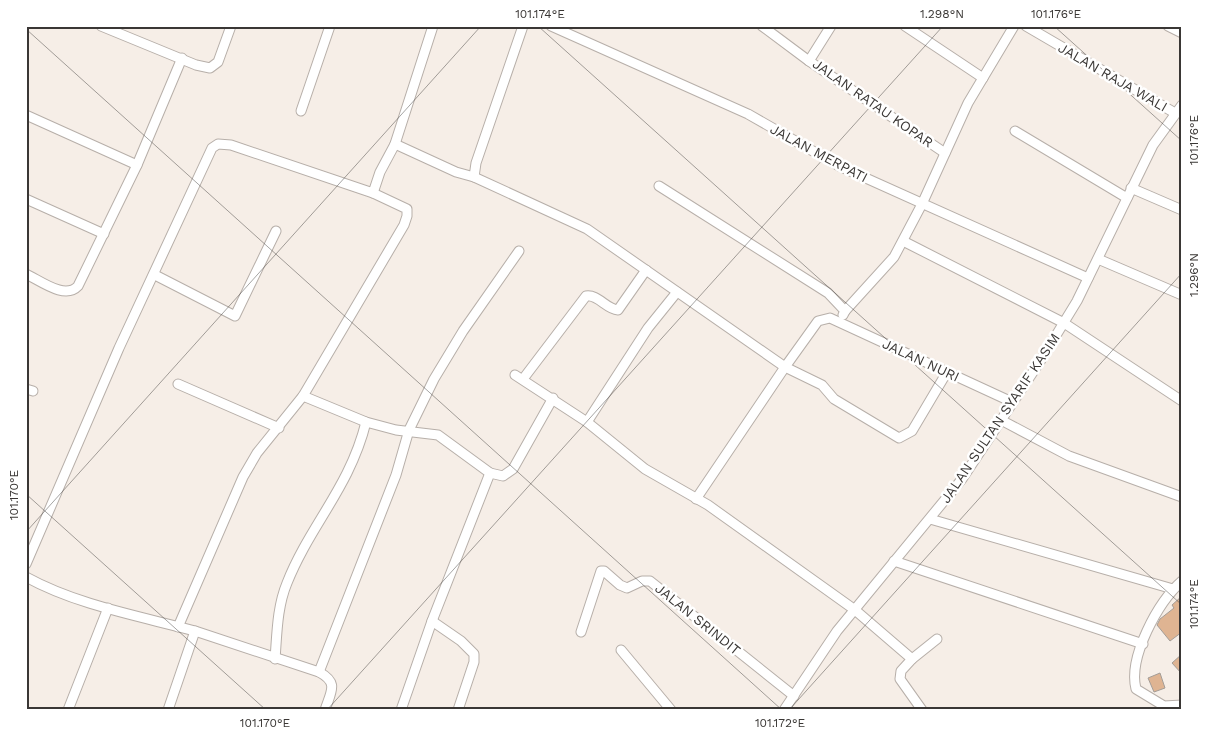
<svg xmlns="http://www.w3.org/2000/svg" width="1208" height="736" viewBox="0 0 1208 736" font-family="'Work Sans',sans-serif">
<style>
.building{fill:#dfb492;stroke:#a49d97}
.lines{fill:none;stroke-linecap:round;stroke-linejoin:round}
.minor-casing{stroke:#b7afa9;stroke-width:11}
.minor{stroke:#fff;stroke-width:9}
.ticks{fill:none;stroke:#3a3735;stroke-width:1;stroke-opacity:0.45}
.labels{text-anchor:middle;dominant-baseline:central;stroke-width:5;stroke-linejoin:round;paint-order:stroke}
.street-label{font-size:14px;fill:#3a3735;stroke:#fff}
.neatline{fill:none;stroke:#3a3735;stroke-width:2}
.ticks-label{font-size:12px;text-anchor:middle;fill:#3a3735}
</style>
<rect width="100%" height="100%" fill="#f6eee7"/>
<g class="building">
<path d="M1182 596V632L1170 641 1157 625 1160 619 1174 608 1172 605Z"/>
<path d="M1182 654V674L1172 663Z"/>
<path d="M1160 673 1165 688 1154 692 1148 678Z"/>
</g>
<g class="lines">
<g class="minor-casing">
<g id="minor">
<path d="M101 26 196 65 210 68 218 62 231 26"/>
<path d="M551 26 748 114 839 166 1088 278"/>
<path d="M762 26 809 61"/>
<path d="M831 26 809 61 945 153"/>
<path d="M905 26 983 78"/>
<path d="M1026 26 1175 113"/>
<path d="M1168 26 1182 33"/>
<path d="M301 111 330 26"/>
<path d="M26 115 137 165"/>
<path d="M1015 131 1127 198"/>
<path d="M395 144 456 172 474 177 476 163 523 26"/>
<path d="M474 177 587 229 785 367 818 321 830 318 1012 402"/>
<path d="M659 186 828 293 845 311 843 315"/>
<path d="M1131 188 1182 210"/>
<path d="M26 199 104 234"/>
<path d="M903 241 1064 323 1182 401"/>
<path d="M1098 259 1182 295"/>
<path d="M26 274C41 281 65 300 78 286L137 165 182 58"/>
<path d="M155 275 235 316 276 231"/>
<path d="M845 311 894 257 922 204 968 103 1014 26"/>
<path d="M515 375 587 422 645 469 708 505 855 610 912 659 901 671 900 679 922 710"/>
<path d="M523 379 586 296C598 294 606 309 618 310L646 270"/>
<path d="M178 384 279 428"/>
<path d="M26 389 33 391"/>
<path d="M303 396 366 422 396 430 438 435 490 473 432 621 401 710"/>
<path d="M1001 420 1069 456 1182 497"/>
<path d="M587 422 648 328 677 292"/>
<path d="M490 473 503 476 513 469 553 398"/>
<path d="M696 499 785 367 822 385 834 399 899 438 912 431 947 372"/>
<path d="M930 519 1173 589"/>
<path d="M894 561 1143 644"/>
<path d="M26 564 119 348 212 148 218 144 231 145 373 193 380 172 395 144 433 26"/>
<path d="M26 577C77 605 139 616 195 631L168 710"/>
<path d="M1182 581C1158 602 1128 657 1136 689L1164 706 1182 705"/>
<path d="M432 621 461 641 474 654V662L458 710"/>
<path d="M178 627 243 477 257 453 303 396 404 225 407 216V209L373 193"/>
<path d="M195 631 319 672C339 683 331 691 325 710"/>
<path d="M581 632 601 571H604L620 585 627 588 642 581H650L794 696"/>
<path d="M621 650 671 710"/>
<path d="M275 659C277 634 277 607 287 583 310 525 350 487 366 422"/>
<path d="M912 659 937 639"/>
<path d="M319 672 396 475 409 430 434 379 463 331 519 251"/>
<path d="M68 710 108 608"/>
<path d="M784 710 837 631 962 479 1041 360 1077 301 1153 145 1182 105"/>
</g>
</g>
<use href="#minor" class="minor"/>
</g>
<path class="ticks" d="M538 26 1182 605M1054 26 1182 141M26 29 782 710M26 494 266 710M26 532 481 26M327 710 943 26M789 710 1182 273"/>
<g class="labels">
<g class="street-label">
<text transform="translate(1113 77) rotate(30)">JALAN RAJA WALI</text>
<text transform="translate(873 103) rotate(35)">JALAN RATAU KOPAR</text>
<text transform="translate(819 153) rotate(28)">JALAN MERPATI</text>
<text transform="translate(921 360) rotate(25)">JALAN NURI</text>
<text transform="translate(1000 418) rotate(-56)">JALAN SULTAN SYARIF KASIM</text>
<text transform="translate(698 619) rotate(39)">JALAN SRINDIT</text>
</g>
</g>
<rect width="1208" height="736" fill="none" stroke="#ffffff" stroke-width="55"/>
<rect x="28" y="28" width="1152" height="680" class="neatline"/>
<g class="ticks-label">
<text x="540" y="18">101.174°E</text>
<text x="942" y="18">1.298°N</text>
<text x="1056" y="18">101.176°E</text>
<text transform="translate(1194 140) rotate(-90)" y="4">101.176°E</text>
<text transform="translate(1194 275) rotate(-90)" y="4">1.296°N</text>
<text transform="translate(14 495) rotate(-90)" y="4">101.170°E</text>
<text transform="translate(1194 604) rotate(-90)" y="4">101.174°E</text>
<text x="265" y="727">101.170°E</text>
<text x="780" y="727">101.172°E</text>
</g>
</svg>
